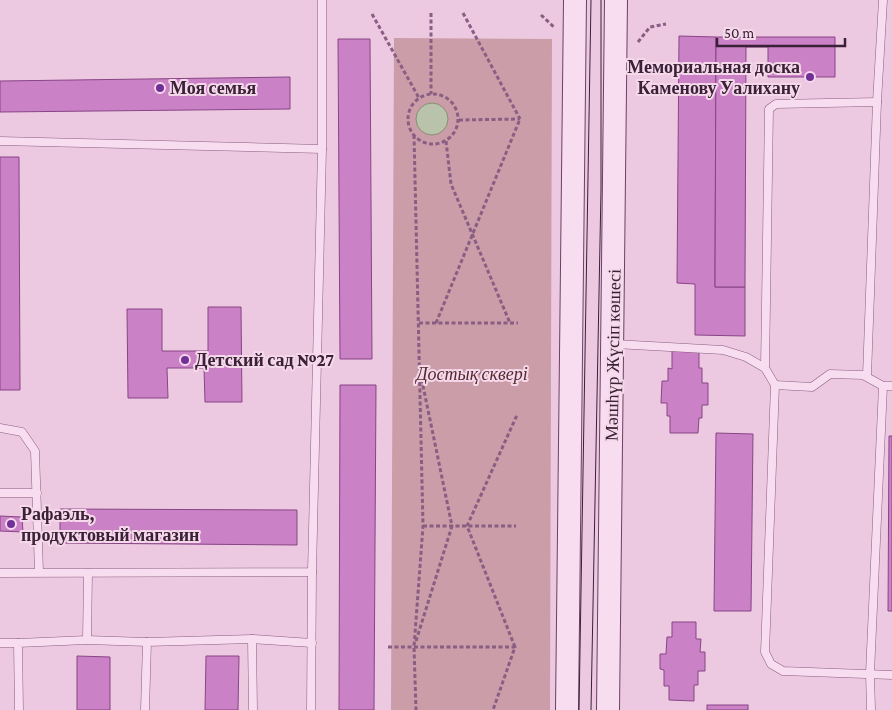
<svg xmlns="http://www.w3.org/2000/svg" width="892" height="710" viewBox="0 0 892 710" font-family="'Crimson Pro',serif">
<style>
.green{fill:#cb9da8}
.water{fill:#b9c2aa;stroke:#849070}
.building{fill:#ca81c5;stroke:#874585}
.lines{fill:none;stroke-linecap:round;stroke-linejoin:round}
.lane-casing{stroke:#895e82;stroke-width:9}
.secondary-casing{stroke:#6b4165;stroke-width:24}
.path{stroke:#895e82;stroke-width:3;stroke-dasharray:4 2.5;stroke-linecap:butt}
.lane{stroke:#f8dcef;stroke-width:8}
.secondary{stroke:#f8dcef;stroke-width:22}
.tram{stroke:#3a2137;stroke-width:1}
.poi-dot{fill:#713096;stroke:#f5d9eb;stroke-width:2}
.labels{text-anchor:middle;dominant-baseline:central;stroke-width:4;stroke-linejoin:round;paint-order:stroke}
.poi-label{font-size:18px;font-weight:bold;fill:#3a2137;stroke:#f5d9eb;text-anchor:start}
.street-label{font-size:18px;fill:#3a2137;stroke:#f5d9eb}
.park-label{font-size:18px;font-style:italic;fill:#56292d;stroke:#f5d9eb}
</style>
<rect width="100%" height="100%" fill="#edc9e1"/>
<path class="green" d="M394 38 552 39 550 710H391Z"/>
<circle class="water" cx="432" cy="119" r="16"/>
<g class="building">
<path d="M679 36 716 37 715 287H745V336L695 335V284L677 283Z"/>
<path d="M716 37H835V77H768V47H746L745 287H715Z"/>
<path d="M338 39H370L372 359H340Z"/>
<path d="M290 77V109L0 112V81Z"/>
<path d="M0 157H19L20 390H0Z"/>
<path d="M208 307H241L242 402H205L204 368H167L168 398H128L127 309H162V351H208Z"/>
<path d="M672 351 699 352V368H702V383H708V405H702V418H699L698 433H670V416H667V403H661L662 381H668V368L672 369Z"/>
<path d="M340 385H376L374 710H339Z"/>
<path d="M716 433 753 434 751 611H714Z"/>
<path d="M889 436H892V611H888Z"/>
<path d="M60 509 297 510V545L60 543Z"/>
<path d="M0 516 22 517 23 532 0 531Z"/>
<path d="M672 622H696V639H701L700 652H705V671H698V685H694V701L669 700V686H664V670L660 669V654H666L667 637H672Z"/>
<path d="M77 656 110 657V710H77Z"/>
<path d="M206 656H239L238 710H205Z"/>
<rect x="707" y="705" width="41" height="5"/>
</g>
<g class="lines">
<g class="lane-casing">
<g id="lane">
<path d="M0 141 322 149"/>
<path d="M615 344 723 350 746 357 765 368 775 385 765 652 771 664 783 671 892 675"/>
<path d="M765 368 769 109 776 104 877 102"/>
<path d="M867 376 877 102 883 0"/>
<path d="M775 385 812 387 830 374 863 375 883 386H892"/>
<path d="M0 428 22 432 35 451 39 572"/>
<path d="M0 493H37"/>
<path d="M0 573 312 572 322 149V0"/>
<path d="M252 639 312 643"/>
<path d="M87 640 88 573"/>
<path d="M0 643H18"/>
<path d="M19 710 18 643 87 640 147 642"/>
<path d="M145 710 147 642 252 639 253 710"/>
<path d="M311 710 312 572"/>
<path d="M871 710 870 673 883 386"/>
</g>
</g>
<g class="secondary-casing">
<g id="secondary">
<path d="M567 710 575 0"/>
<path d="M608 710 616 0"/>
</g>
</g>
<g class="path">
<path d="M431 13V94"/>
<path d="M463 13 520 119"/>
<path d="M372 14 419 98"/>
<path d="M541 15 555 28"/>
<path d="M638 42 650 27 666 24"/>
<circle cx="433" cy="119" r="25"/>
<path d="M459 120 520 119"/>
<path d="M414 135 423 526 414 647 416 710"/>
<path d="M446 141 451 184 510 323"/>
<path d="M419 323H518"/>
<path d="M436 323 520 119"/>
<path d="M420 373H517"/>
<path d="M423 526H516"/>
<path d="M416 641 452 526 422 381"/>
<path d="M388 647H515L493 710"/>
<path d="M515 647 467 526 517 415"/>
</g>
<use href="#lane" class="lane"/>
<use href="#secondary" class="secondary"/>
<g class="tram">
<path d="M579 710 591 0"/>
<path d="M591 710 601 190V0"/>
</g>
</g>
<g class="poi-dot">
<circle cx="810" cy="77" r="5"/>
<circle cx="160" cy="88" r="5"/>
<circle cx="185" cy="360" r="5"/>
<circle cx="11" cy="524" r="5"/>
</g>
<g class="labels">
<g class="poi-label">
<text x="800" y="67" text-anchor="end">Мемориальная доска<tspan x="800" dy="21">Каменову Уалихану</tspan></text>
<text x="170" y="88">Моя семья</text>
<text x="195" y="360">Детский сад №27</text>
<text x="21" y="514">Рафаэль,<tspan x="21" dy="21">продуктовый магазин</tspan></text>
</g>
<g class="street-label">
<text transform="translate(613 355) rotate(-89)">Мәшһүр Жүсіп көшесі</text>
</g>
<g class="park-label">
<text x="472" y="374">Достық сквері</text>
</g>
</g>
<path d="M717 38v8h128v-8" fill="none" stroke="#3a2137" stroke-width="2.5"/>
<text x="724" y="38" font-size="15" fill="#3a2137" stroke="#f5d9eb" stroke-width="4" paint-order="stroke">50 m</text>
</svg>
